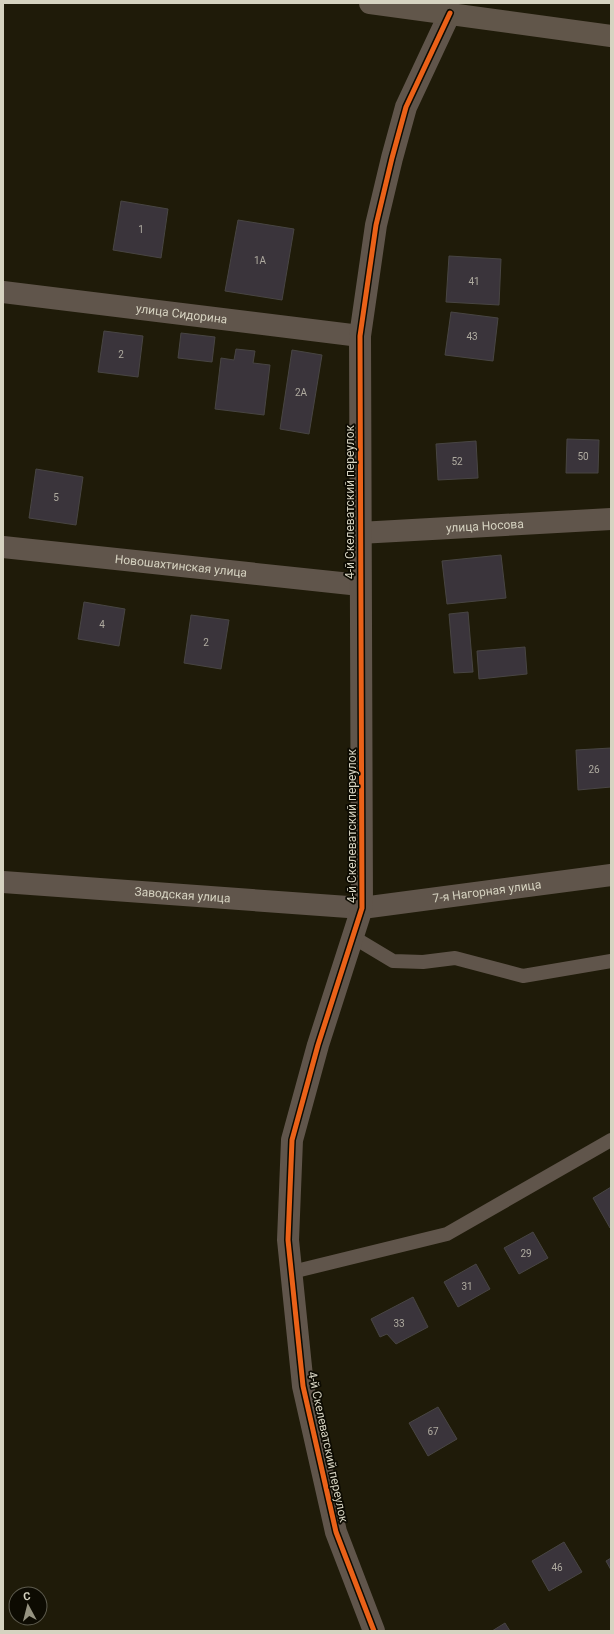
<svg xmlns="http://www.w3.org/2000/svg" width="614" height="1634" viewBox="0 0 614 1634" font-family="Roboto,sans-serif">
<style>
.building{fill:#3a343b;stroke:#484543}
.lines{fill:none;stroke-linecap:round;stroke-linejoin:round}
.service{stroke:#60554b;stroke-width:14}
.minor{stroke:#60554b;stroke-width:22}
.secondary{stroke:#61564a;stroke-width:22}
.cycleway-casing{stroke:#0d0b02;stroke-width:8}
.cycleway{stroke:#ea6118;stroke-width:5}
.labels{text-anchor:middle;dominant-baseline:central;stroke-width:3.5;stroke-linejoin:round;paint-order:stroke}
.number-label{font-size:10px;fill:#afaba0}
.street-label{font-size:12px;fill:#d6d3c1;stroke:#0d0b02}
</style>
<rect width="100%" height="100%" fill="#1f1b09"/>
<g class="building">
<path d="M121 201 168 209 161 258 113 250Z"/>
<path d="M238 220 294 229 282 300 225 291Z"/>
<path d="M449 256 501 259 499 305 446 302Z"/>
<path d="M451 312 498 318 493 361 445 355Z"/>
<path d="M104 331 143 336 138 377 98 372Z"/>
<path d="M181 333 215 337 212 362 178 358Z"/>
<path d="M236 349 255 351 253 363 270 365 264 415 215 409 221 358 234 360Z"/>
<path d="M292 350 322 355 309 434 280 429Z"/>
<path d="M567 439 599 440 598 473H566Z"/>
<path d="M476 441 478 478 438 480 436 444Z"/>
<path d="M36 469 83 477 76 525 29 518Z"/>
<path d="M501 555 506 598 447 604 442 561Z"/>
<path d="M84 602 125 609 119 646 78 639Z"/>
<path d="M468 612 473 672 454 673 449 614Z"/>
<path d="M191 615 229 620 221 669 184 663Z"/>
<path d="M525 647 527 674 479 679 477 651Z"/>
<path d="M611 748V787L578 790 576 750Z"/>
<path d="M611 1187V1227L610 1228 593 1198Z"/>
<path d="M533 1232 548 1258 519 1274 504 1248Z"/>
<path d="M476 1264 490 1289 458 1307 444 1282Z"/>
<path d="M413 1297 428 1327 396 1344 387 1334 380 1337 371 1319Z"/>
<path d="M438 1407 457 1439 428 1456 409 1423Z"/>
<path d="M564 1542 582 1572 549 1591 532 1561Z"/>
<path d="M611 1558V1570L606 1561Z"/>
<path d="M505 1623 510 1631H492Z"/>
</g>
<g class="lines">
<g class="service">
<path d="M353 937 393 961 423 962 455 958 523 976 611 961"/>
<path d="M292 1272 447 1234 611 1140"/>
</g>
<g class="minor">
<path id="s1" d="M3 292 360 336"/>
<path id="s2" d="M359 533 611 519"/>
<path id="s3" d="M3 547 360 585"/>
<path id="s4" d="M3 882 362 908 611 875"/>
<path d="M374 1631 336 1532 303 1386 288 1240 292 1140 318 1045 362 908 360 336 376 225 392 158 406 107 450 13"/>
</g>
<path class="secondary" d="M370 3 611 36"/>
<g class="cycleway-casing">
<path id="cycleway" d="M374 1631 336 1532 303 1386 288 1240 292 1140 318 1045 362 908 360 336 376 225 392 158 406 107 450 13"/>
</g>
<use href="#cycleway" class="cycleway"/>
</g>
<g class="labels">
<g class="number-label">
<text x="141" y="229">1</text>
<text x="260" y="260">1А</text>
<text x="474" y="281">41</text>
<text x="472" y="336">43</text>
<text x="121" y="354">2</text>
<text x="301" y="392">2А</text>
<text x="583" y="456">50</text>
<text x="457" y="461">52</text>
<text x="56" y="497">5</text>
<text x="102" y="624">4</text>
<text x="206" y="642">2</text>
<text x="594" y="769">26</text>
<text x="526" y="1253">29</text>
<text x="467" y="1286">31</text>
<text x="399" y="1323">33</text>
<text x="433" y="1431">67</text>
<text x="557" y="1567">46</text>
</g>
<g class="street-label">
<text stroke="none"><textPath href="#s1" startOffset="180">улица Сидорина</textPath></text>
<text transform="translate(350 502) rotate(-90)">4-й Скелеватский переулок</text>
<text stroke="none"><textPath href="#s2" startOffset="126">улица Носова</textPath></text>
<text stroke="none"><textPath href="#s3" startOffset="179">Новошахтинская улица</textPath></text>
<text transform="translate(352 826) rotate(-90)">4-й Скелеватский переулок</text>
<text stroke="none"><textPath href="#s4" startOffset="486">7-я Нагорная улица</textPath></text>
<text stroke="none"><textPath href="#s4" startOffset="180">Заводская улица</textPath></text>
<text transform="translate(328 1447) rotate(78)">4-й Скелеватский переулок</text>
</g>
</g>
<rect width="614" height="1634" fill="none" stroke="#d6d3c1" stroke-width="8"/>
<g transform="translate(28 1606) rotate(353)"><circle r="19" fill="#0d0b02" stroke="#5d5b4e"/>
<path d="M0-3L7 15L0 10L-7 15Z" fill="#969381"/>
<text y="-6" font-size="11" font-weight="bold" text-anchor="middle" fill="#d6d3c1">С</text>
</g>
</svg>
